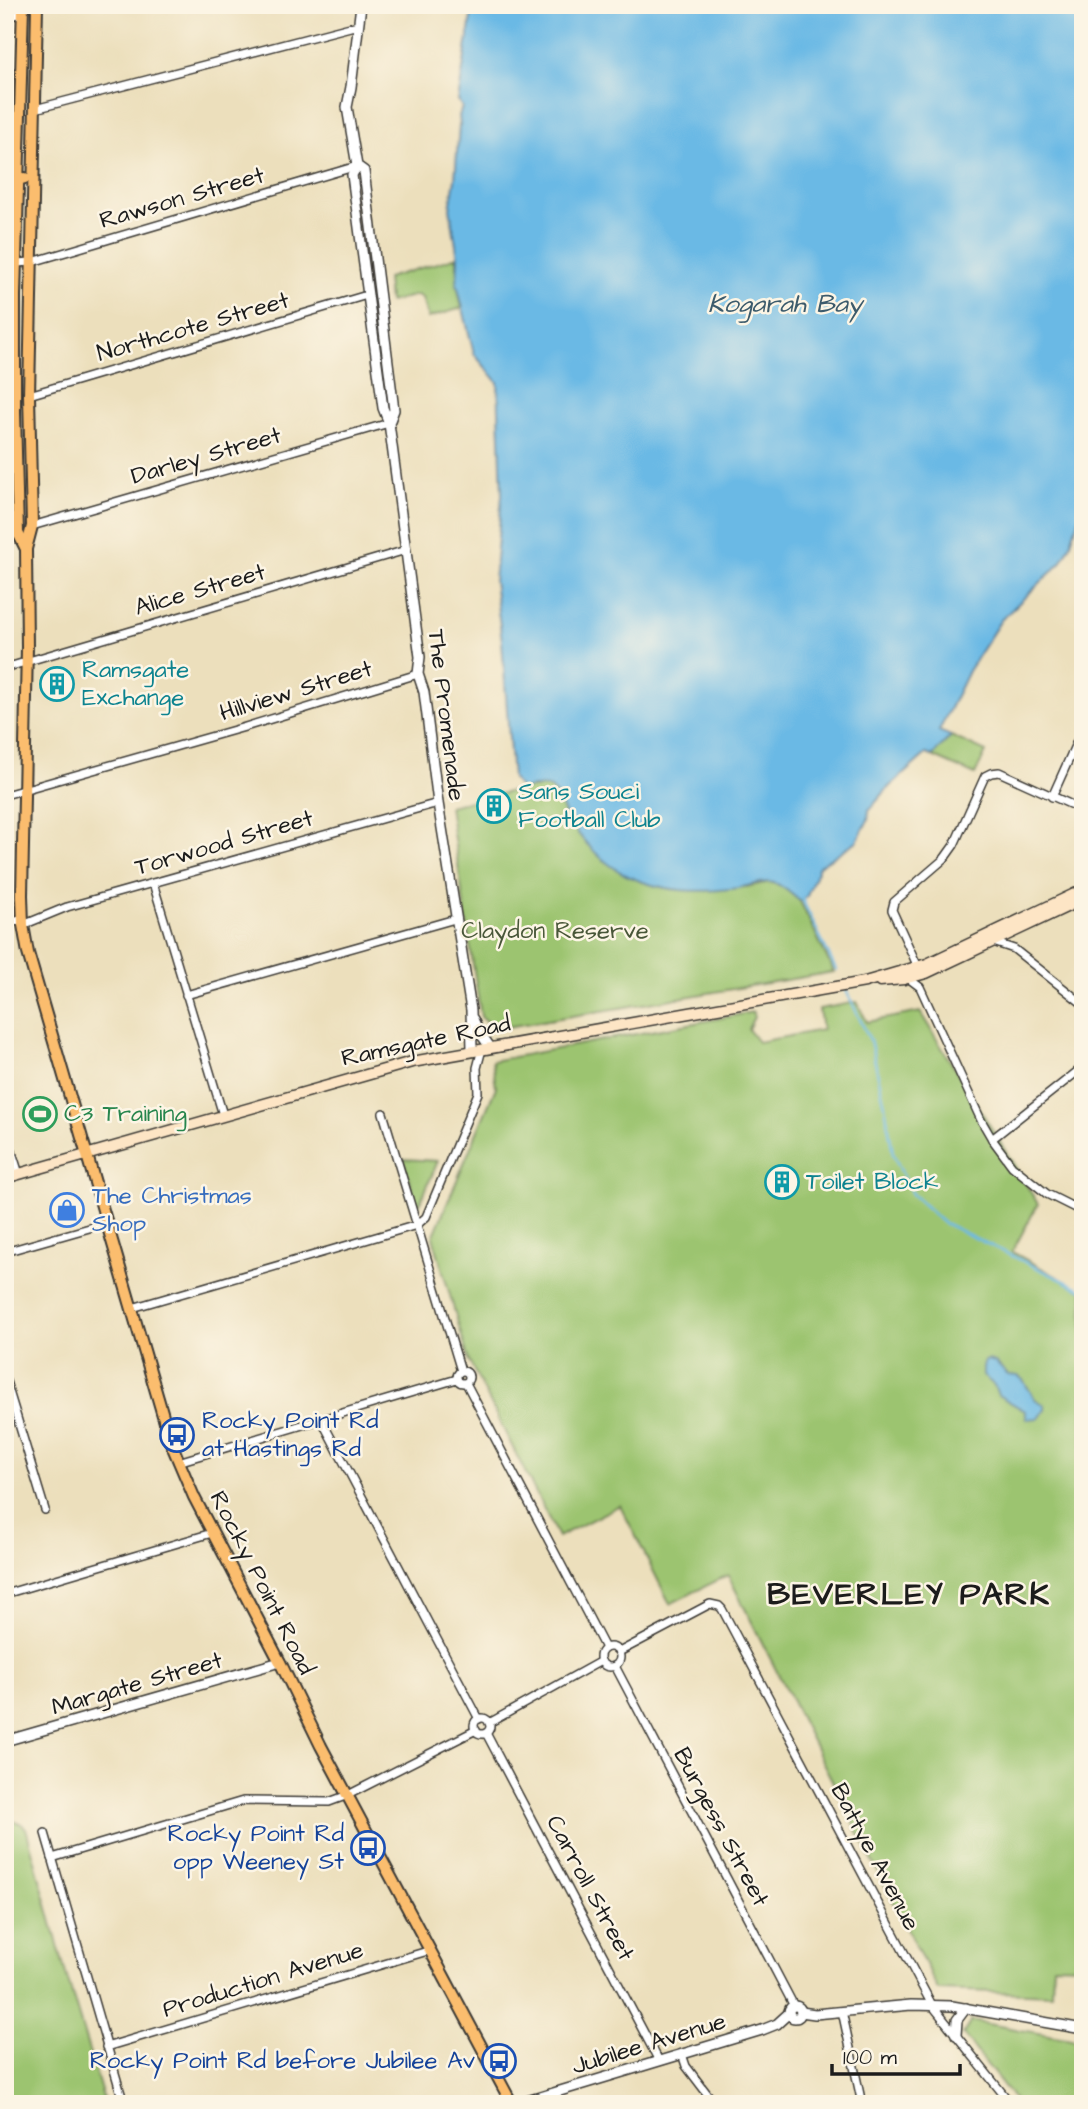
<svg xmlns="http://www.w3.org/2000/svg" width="1088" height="2109" viewBox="0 0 1088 2109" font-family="'Architects Daughter',sans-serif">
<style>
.green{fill:#9cc470;stroke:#5c7046;stroke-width:2}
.water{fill:#6bb9e5;stroke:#446a80;stroke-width:2}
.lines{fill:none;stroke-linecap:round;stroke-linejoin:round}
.stream{stroke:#6bb9e5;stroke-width:2.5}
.minor-casing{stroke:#3b3934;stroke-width:10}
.tertiary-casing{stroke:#3b3934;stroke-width:12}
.secondary-casing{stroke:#3b3934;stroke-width:13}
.primary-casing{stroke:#3b3934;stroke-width:14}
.minor{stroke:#fff;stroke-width:7}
.tertiary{stroke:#fff;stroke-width:9}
.secondary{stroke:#fde5c5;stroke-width:10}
.primary{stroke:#fbbd6e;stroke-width:10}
.labels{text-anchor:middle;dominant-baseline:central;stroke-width:5;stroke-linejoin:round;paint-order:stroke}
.street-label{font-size:24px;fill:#1c1c1c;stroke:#fcf5e5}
.culture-label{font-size:24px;fill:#0d838f;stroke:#fcf5e5;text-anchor:start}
.park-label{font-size:24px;fill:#495739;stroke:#fcf5e5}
.leisure-label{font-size:24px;fill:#27864d;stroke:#fcf5e5;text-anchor:start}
.shop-label{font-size:24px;fill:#366cbe;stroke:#fcf5e5;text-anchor:start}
.transit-label{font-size:24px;fill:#164399;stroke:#fcf5e5;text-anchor:end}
.water-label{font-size:26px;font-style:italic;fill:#3c5b6c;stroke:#fcf5e5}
.district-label{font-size:32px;font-weight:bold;letter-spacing:2px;fill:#1c1c1c;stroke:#fcf5e5}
</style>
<rect width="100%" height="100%" fill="#fcf5e5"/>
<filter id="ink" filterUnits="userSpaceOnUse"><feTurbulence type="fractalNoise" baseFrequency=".0143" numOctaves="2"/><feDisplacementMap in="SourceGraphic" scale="14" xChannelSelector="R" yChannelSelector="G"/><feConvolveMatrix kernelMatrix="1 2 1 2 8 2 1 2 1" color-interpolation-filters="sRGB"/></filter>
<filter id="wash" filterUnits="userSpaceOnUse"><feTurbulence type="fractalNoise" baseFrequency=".00686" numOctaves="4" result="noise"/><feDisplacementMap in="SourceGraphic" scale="28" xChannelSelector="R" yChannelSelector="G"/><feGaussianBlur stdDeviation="1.57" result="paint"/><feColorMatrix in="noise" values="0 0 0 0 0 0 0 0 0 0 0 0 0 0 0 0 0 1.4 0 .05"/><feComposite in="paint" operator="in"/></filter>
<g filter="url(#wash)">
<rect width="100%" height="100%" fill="#ecdfbc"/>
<g class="green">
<path d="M457 257V284L462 308 428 318 422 298 417 295 389 302 387 278Z"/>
<path d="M951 736 986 752 975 775 932 756Z"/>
<path d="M545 787 550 788 557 796 566 815 597 853 626 875 746 887 770 882 782 886 800 901 834 972 495 1029 481 1017 449 806 521 789Z"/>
<path d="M857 1002 867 1022 920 1012 1038 1204 1012 1252 1083 1291V1966L1053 1965 1052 1994 938 1990 728 1575 670 1604 620 1505 558 1537 469 1361 433 1237 496 1087 492 1061 753 1012 754 1017 748 1029 758 1042 822 1030 819 1009Z"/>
<path d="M403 1159 438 1161 418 1208Z"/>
<path d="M5 1817 17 1823H20L26 1828 66 1974 105 2104H5Z"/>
<path d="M971 2021 1083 2041V2104H1018L963 2034Z"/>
</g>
<g class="water">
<path d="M473 5H1083V504L1070 546 1061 563 1001 620 968 671 939 731 951 736 932 756 926 754 889 787 869 810 868 820 857 841 819 866 807 896 800 901C792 895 784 886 774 883 763 880 749 886 738 888 700 893 664 893 628 876 603 864 578 838 565 813 561 805 557 790 547 787 540 785 528 788 521 789L512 779 502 641 494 581 502 495 498 382 474 354 457 284 458 258 450 208 455 179 459 125H460L459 116 462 107 458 101Z"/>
<path d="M988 1360 995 1362 1008 1375 1018 1376 1023 1380 1035 1399 1045 1405V1410L1038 1418 1027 1419 1025 1411 998 1395 994 1385 983 1376V1366L985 1361Z"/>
</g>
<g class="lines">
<g class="stream">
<path d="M802 899 836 970"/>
<path d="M845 988 870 1040 885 1106 893 1154 912 1194 942 1222 1083 1290"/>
</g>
</g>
</g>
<g filter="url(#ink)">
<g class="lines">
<g class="minor-casing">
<g id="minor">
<path d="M5 18 22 13"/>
<path d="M35 109 358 25"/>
<path d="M17 263 32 262 357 166"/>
<path d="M29 395 367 295"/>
<path d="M32 526 389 423"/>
<path d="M5 537 18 533"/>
<path d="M5 668 406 550"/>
<path d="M5 795 245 727 418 674"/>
<path d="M1052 797 1083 728"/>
<path d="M153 883 223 1115"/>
<path d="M5 924 23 919"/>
<path d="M23 925 67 907 438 803"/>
<path d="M993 942 1014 949 1083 1004"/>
<path d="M918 967 892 910 894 902 944 859 954 845 985 776 991 773 999 772 1083 810"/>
<path d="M908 978 920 987 981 1120 992 1139 1012 1166 1047 1194 1083 1212"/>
<path d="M186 995 455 919"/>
<path d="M383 1113 461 1371"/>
<path d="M5 1130 19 1174"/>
<path d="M992 1139 1083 1067"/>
<path d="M5 1252 107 1223"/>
<path d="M132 1308 417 1225 426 1217 478 1093 477 1068 482 1049"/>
<circle cx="463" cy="1377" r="6"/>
<path d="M5 1378 45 1510"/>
<path d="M466 1383 605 1648"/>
<path d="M321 1419 479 1719"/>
<path d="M178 1462 457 1379"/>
<path d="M5 1594 212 1533"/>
<circle cx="610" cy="1657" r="10"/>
<path d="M619 1652 710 1604 719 1606 722 1609 932 2005 1011 2104"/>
<path d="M615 1666 794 2006"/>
<circle cx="482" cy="1726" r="8"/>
<path d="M489 1723 601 1661"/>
<path d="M486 1733 659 2061"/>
<path d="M45 1833 124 2104"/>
<path d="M52 1858 243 1801 329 1802 348 1795 476 1730"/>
<path d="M842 2011 862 2104"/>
<path d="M106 2047 431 1950"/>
<path d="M682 2054 686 2066 715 2104"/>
</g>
</g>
<g class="tertiary-casing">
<g id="tertiary">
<path d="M361 5 351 87 347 107 357 166 364 171 394 410 389 423"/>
<path d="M357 166 352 175 383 408 389 423 420 657 418 674 424 692 438 803 471 1010 472 1050"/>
<path d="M473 1019 478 1030 490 1047"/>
<path d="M5 1741 280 1662"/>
<circle cx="795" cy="2012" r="6"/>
<path d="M801 2012 815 2014 911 2005 952 2006 1083 2029"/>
<path d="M956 2035 957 2020 966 2008"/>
<path d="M517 2104 762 2030 777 2024 789 2013"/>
</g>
</g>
<g class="secondary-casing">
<g id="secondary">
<path d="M880 981 904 979 926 973 1083 899"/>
<path d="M5 1178 412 1062 865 982 927 964 1083 890"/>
</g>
</g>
<g class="primary-casing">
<g id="primary">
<path d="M23 5 15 296V411L18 533 26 549"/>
<path d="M37 5 29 395 32 526 26 549 27 647 22 895 23 925 28 953 171 1443 194 1497 280 1662 321 1746 512 2104"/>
<path d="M5 184 25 178"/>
</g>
</g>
<use href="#minor" class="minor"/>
<use href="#tertiary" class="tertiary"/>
<use href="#secondary" class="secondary"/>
<use href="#primary" class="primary"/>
</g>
</g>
<defs>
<g id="building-ring" transform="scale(1.75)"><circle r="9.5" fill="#fcf5e5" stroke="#0f9aa8" stroke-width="1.5"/><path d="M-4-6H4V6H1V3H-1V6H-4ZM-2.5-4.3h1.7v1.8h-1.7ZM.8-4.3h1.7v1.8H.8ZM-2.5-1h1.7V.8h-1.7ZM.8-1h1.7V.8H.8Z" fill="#0f9aa8"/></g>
<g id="stadium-ring" transform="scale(1.75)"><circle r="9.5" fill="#fcf5e5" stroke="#2e9e5b" stroke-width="1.5"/><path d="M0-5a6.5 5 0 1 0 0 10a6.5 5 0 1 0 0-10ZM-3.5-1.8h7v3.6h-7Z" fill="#2e9e5b"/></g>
<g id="shop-ring" transform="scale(1.75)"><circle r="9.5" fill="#fcf5e5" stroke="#3f7fe0" stroke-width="1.5"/><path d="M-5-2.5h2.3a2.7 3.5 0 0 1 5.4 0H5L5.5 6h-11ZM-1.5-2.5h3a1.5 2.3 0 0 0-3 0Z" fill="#3f7fe0"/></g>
<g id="bus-ring" transform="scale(1.75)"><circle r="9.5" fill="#fcf5e5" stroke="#1a4fb4" stroke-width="1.5"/><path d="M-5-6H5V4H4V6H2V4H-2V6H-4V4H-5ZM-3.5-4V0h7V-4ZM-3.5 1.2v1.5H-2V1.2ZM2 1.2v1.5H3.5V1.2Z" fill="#1a4fb4"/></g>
</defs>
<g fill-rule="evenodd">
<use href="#building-ring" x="57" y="684"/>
<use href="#building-ring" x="494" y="806"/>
<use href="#stadium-ring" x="40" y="1114"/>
<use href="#building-ring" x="782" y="1182"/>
<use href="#shop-ring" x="67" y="1210"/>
<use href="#bus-ring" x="177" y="1435"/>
<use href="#bus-ring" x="368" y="1848"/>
<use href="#bus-ring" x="499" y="2061"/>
</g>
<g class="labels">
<g class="street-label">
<text transform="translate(182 198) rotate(-16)">Rawson Street</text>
<text transform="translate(193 327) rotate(-16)">Northcote Street</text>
<text transform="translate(206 456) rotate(-16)">Darley Street</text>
<text transform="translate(200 590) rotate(-16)">Alice Street</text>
<text transform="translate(296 691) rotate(-17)">Hillview Street</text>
<text transform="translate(446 715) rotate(83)">The Promenade</text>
<text transform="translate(224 843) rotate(-16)">Torwood Street</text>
<text transform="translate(426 1041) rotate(-12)">Ramsgate Road</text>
<text transform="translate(262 1583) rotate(63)">Rocky Point Road</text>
<text transform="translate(137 1684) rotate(-16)">Margate Street</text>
<text transform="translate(721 1827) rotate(62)">Burgess Street</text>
<text transform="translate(875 1857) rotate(62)">Battye Avenue</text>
<text transform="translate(590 1888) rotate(62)">Carroll Street</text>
<text transform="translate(263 1980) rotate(-17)">Production Avenue</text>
<text transform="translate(649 2044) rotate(-17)">Jubilee Avenue</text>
</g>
<g class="culture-label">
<text x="82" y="670">Ramsgate<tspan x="82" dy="28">Exchange</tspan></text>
<text x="518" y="792">Sans Souci<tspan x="518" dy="28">Football Club</tspan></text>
<text x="806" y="1182">Toilet Block</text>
</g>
<g class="park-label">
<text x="555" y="931">Claydon Reserve</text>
</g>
<g class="leisure-label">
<text x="64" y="1114">C3 Training</text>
</g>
<g class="shop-label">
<text x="92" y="1196">The Christmas<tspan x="92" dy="28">Shop</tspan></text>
</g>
<g class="transit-label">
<text x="202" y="1421" text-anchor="start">Rocky Point Rd<tspan x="202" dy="28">at Hastings Rd</tspan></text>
<text x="344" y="1834">Rocky Point Rd<tspan x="344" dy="28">opp Weeney St</tspan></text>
<text x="475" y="2061">Rocky Point Rd before Jubilee Av</text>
</g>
<g class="water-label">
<text x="785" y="304">Kogarah Bay</text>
</g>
<g class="district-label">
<text x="909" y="1594">BEVERLEY PARK</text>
</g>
</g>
<rect width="1088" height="2109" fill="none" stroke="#fcf5e5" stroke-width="28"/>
<path d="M832 2064v10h128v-10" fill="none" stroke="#1c1c1c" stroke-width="3.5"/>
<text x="843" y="2064" font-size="21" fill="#1c1c1c" stroke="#fcf5e5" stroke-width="5" paint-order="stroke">100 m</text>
</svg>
